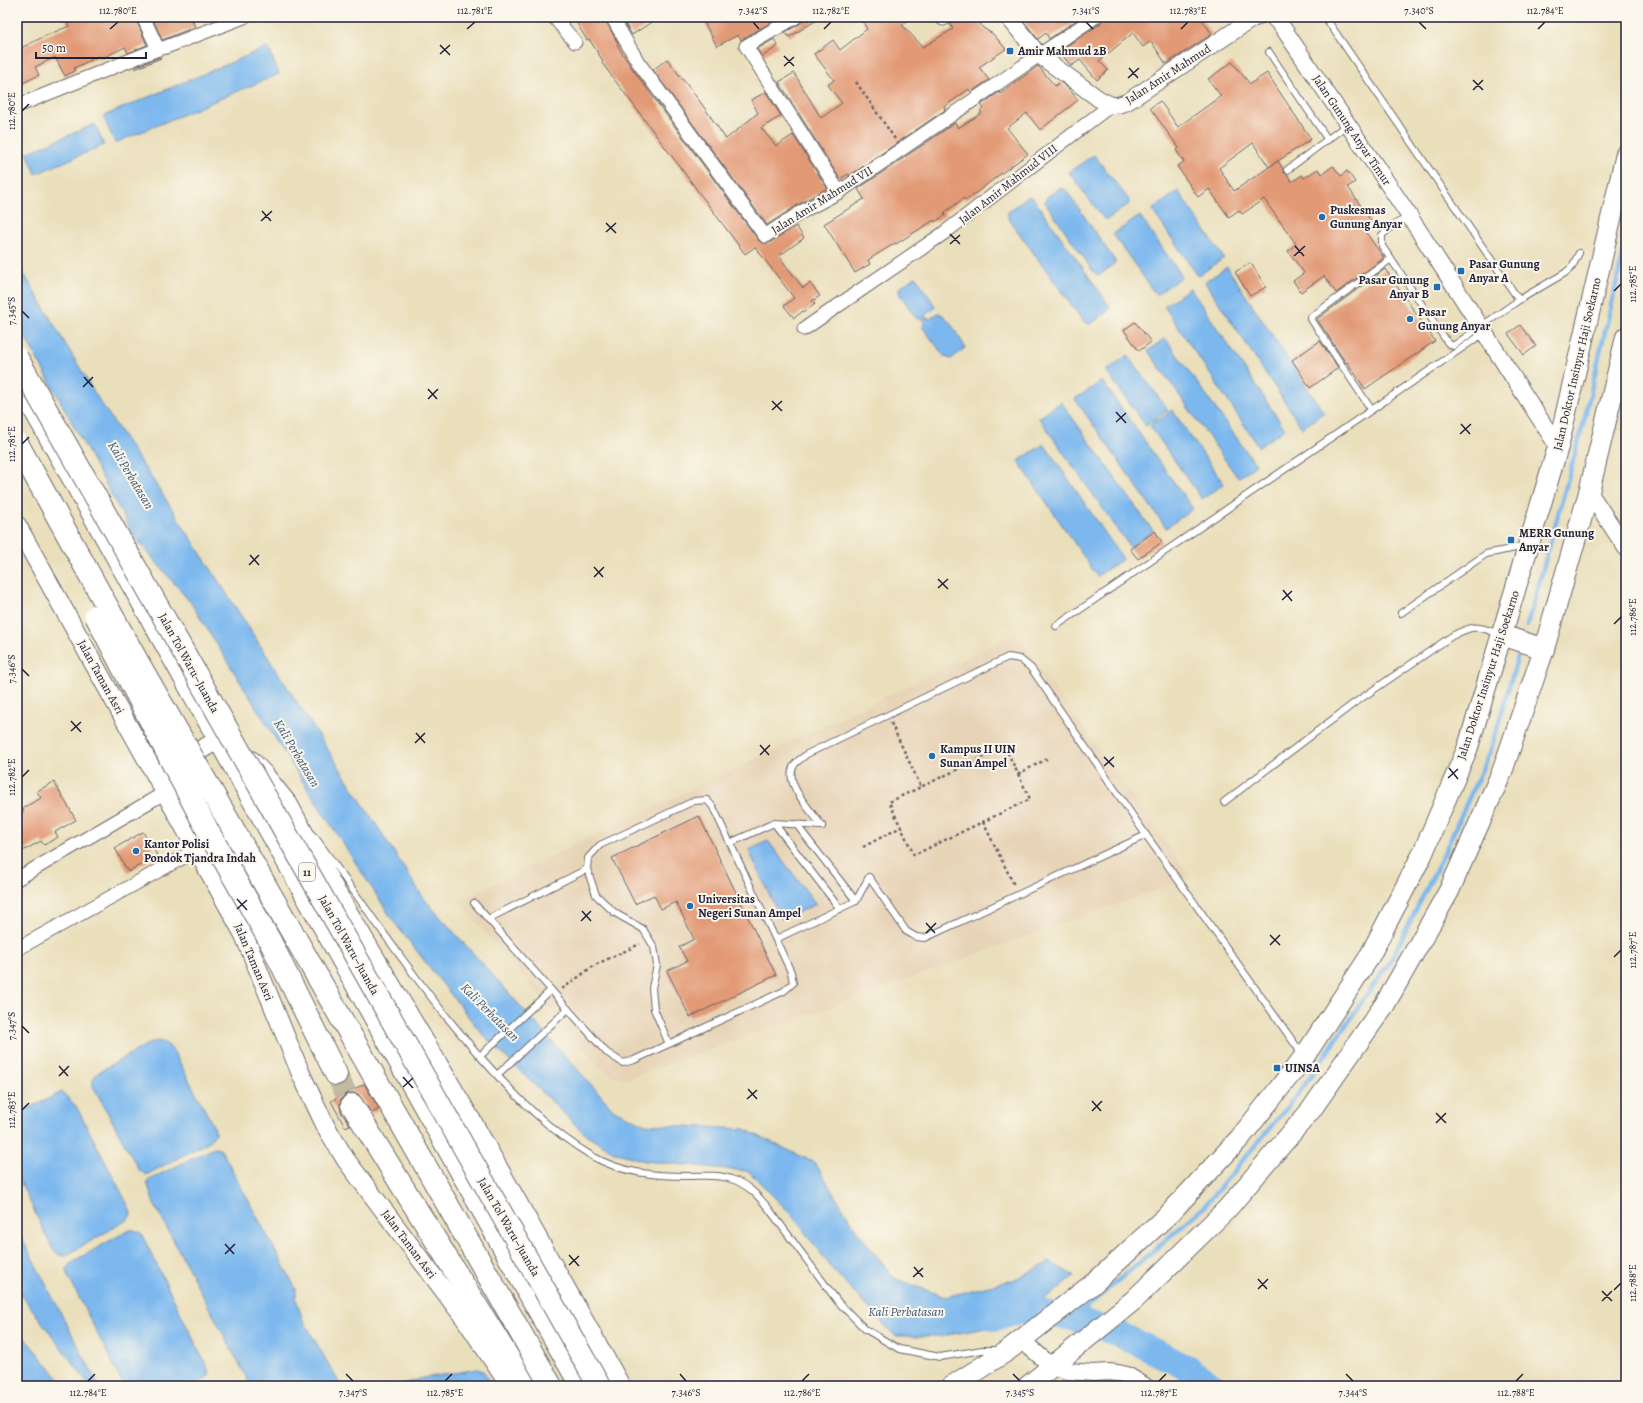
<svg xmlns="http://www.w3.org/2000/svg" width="1643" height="1403" viewBox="0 0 1643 1403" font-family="Alegreya,serif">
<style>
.built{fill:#e7d4b7}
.sand{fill:#eeda9e;stroke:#887e6c}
.water{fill:#7bb8ee;stroke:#4e6d94}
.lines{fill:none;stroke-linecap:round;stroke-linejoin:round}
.stream{stroke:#7bb8ee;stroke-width:4.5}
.river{stroke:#7bb8ee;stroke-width:26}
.building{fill:#e29975}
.motorway-tunnel{stroke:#c2b9a1;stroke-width:22;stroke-dasharray:22 11;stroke-linecap:butt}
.service-casing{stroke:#686468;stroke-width:8}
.minor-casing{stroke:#686468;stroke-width:15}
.tertiary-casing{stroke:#686468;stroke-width:18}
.secondary-casing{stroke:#686468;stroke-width:20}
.primary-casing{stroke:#686468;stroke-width:22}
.motorway-casing{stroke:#686468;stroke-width:24}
.path{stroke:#686468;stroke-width:2.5;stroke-dasharray:3 3;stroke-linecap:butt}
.service{stroke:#fff;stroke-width:6}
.minor{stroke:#fff;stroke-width:13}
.tertiary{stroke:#fff;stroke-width:16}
.secondary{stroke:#fff;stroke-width:18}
.primary{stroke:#fff;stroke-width:20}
.motorway{stroke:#fff;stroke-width:22}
.motorway-bridge-casing{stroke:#686468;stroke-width:24;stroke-linecap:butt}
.motorway-bridge{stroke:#fff;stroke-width:22}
.ticks{fill:none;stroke:#22223b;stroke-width:1.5}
.poi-dot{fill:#1f6fb2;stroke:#fbf7ec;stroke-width:1.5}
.labels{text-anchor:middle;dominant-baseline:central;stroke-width:4;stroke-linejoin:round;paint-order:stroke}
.shield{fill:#fbf7ec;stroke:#636270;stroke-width:1}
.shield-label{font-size:11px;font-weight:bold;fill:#22223b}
.poi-label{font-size:12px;font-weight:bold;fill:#22223b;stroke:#fbf7ec;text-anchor:start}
.street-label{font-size:12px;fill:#22223b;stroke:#fbf7ec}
.water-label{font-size:13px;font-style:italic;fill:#41567a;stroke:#fbf7ec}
.neatline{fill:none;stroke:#22223b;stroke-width:1.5}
.ticks-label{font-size:10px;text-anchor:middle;fill:#22223b}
</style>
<rect width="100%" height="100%" fill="#fbf7ec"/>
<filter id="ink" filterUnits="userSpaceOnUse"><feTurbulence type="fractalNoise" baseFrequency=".025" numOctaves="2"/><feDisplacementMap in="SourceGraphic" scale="8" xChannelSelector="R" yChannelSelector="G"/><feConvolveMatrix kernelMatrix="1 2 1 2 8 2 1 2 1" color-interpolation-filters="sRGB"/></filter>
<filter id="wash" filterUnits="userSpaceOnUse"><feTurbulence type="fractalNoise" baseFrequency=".012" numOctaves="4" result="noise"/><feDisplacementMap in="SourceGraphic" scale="16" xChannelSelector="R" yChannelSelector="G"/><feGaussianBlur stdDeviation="0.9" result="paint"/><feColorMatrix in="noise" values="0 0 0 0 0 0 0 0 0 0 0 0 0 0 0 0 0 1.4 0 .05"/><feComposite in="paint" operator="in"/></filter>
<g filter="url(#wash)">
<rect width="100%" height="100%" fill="#eadfbb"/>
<path class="built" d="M1016 634 1191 878 627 1079 612 1076 597 1064 458 901Z"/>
<path class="sand" d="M1053 1367 1145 1386H1028Z"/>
<g class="water">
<path d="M268 47 279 74 115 143 103 116Z"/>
<path d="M95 124 104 145 36 174 27 153Z"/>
<path d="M1094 155 1129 200V204L1108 219H1104L1070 174V171Z"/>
<path d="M1060 188 1066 190 1115 261V263L1099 276 1093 271 1045 202 1047 197Z"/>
<path d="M1178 191 1224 258 1198 276 1152 210Z"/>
<path d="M1028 196 1033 198 1109 305V310L1102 316 1090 324 1083 321 1008 218V212Z"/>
<path d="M1140 216 1181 275 1180 278 1156 295 1113 234Z"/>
<path d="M17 262 97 397 161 492 425 900 614 1110 645 1124 744 1129 815 1163 857 1231 894 1278 945 1297 1013 1280 1050 1262 1074 1276 1016 1323 941 1336H895L833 1270 792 1215 748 1171 645 1161 614 1152 584 1133 482 1034 394 922 294 768 191 603 134 536 17 322Z"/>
<path d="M1227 267 1324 413 1302 428 1205 282Z"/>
<path d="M915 277 917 278 935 306V308L926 314 925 318 930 319 938 313C947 314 959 337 964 345L965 348 951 359 945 357 923 328 924 322 923 320 916 318 899 293V288Z"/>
<path d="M1190 288 1285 429 1259 447 1164 306Z"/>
<path d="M1165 338 1256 465 1238 478 1148 351Z"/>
<path d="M1128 355 1168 410 1146 426 1106 371Z"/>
<path d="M1102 381 1193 509 1166 528 1075 399Z"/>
<path d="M1061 402 1153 531 1130 547 1039 418Z"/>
<path d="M1172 410 1224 484 1202 499 1150 426Z"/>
<path d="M1044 444 1123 559 1097 576 1018 461Z"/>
<path d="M768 841 816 904 786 918 782 919 780 917 750 853 749 850Z"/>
<path d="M158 1041C166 1042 169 1046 174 1052L215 1129V1134L210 1141 146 1175 139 1170 93 1086C92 1079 94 1076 99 1072L150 1043Z"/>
<path d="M62 1092 76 1106 130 1209 131 1215 127 1220 65 1256 59 1255 53 1250 17 1175V1114Z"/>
<path d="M214 1148 220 1149 223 1153 296 1289V1298L302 1318 341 1386H251L154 1204 147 1182 150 1179Z"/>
<path d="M17 1229 99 1386H90L17 1289Z"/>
<path d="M129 1230H134L141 1233 209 1371V1376L192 1386H124L68 1276 67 1268 72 1262Z"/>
<path d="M17 1329 65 1386H17Z"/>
<path d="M478 1369 483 1371 492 1386H397L423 1378Z"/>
</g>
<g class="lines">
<g class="stream">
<path d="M1527 626 1583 425 1626 242"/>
<path d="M1074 1318 1202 1209 1299 1093 1391 960 1442 858 1491 749 1519 652"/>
</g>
<path class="river" d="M993 1318 1023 1311 1074 1318 1121 1335 1184 1366 1213 1386"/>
</g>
<g id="blocks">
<g class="building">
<path d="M64 17H135L147 45 128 53 125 47 101 59 99 56 74 68 75 71 65 76 55 57 35 67 39 75 17 86V50L43 37 69 26Z"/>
<path d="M152 17H191L195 27 162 40Z"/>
<path d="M573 17H604L618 44 617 45 631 67 759 241 762 243H769L796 226 804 238 779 256 803 288 810 283 820 296 812 301 815 304 804 312 803 311 794 318 784 306 794 298 755 247 745 254 602 63 603 61 589 39 587 40Z"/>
<path d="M621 17H659L632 35Z"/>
<path d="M701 17H780L741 40 738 35 717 46Z"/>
<path d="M804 17H822L789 37 785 32 800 24Z"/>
<path d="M860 17H912L902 25 923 47 953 29 950 24 953 21 954 17H976L983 28 993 34 1006 49 979 67 989 80 971 92 969 89 944 107 945 110 849 176 848 174 840 179 779 82 794 73 821 118 842 103 828 85 834 80 814 54 833 40 840 50 867 29Z"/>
<path d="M1020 17H1081L1049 39 1046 33 1038 39Z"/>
<path d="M1103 17H1200L1212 34 1166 64 1151 41 1143 47 1133 33 1099 61 1108 70 1097 80 1080 60 1071 66 1059 51 1100 24Z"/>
<path d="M774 39 778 46 762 57 757 49Z"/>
<path d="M160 57 161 58 135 69V67Z"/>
<path d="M667 59 701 103 726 139 758 113 751 100 766 92 781 116 761 128 776 146 793 135 827 188 799 204 767 225 653 70Z"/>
<path d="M1232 62 1250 84 1267 73 1311 139 1269 167 1253 143 1219 168 1234 191 1278 161 1283 169V172L1287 174 1292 182 1302 175 1304 178 1318 169 1322 174 1333 166 1341 176 1347 171 1355 182 1348 187 1371 221 1362 227 1384 258 1336 293 1324 276 1301 292 1293 281 1304 273 1288 251 1296 244 1264 199 1242 214 1239 210 1229 217 1209 189 1198 197 1177 166 1184 162 1176 150 1179 148 1150 108 1160 101 1178 127 1221 96 1208 79Z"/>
<path d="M1038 66 1055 86 1060 82 1068 88 1078 100 1040 130 1027 113 1007 128 1028 154 999 175 976 193 966 200 964 198 944 213 946 215 935 222 934 220 896 244 895 243 868 260 870 264 855 273 824 224 864 199 858 189 955 123 958 128 982 113 980 111 984 108 981 105 999 92 1000 94Z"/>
<path d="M1251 263 1266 287 1250 296 1235 272Z"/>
<path d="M1385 269 1435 341 1365 389 1347 362 1346 363 1317 319Z"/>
<path d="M1135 322 1151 342 1139 351 1124 330Z"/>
<path d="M1520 325 1536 346 1524 355 1508 334Z"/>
<path d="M1320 341 1338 368 1310 388 1292 360Z"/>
<path d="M1155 531 1162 542 1138 559 1130 549Z"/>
<path d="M54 782 76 820 55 832 58 837 44 845 41 841 17 854V815L24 811 23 808 41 798 37 791Z"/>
<path d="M699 816 776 975 690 1017 667 971 687 961 679 947 694 939 676 902 661 909 654 895 635 904 612 858Z"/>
<path d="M143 832 157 855 128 872 115 848Z"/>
<path d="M364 1084 379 1109 372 1113 358 1094 352 1093 346 1094 341 1099 340 1105 341 1112 350 1125 345 1127 331 1101Z"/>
</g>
</g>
</g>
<g filter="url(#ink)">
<use href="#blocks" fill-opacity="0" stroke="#686468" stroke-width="1"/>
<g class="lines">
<path class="motorway-tunnel" d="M336 1074 352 1105"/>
<g class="service-casing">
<g id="service">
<path d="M1327 17V20L1519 300"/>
<path d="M1269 52 1328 140"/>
<path d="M1287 170 1348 124"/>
<path d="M1409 217 1395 224 1382 235V246L1448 343 1453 346 1519 300 1565 273 1572 267 1579 253"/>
<path d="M1371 409 1311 319V317L1391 259"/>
<path d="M1617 534 1626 526"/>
<path d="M1401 613 1486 554 1525 546"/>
<path d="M1056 626 1484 333"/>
<path d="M1224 802 1353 704 1452 636C1473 625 1477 625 1499 634"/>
<path d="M774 823 840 909"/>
<path d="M796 824 856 901"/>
<path d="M822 826C812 811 781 782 795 764 798 760 804 757 807 754L1008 657 1020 659 1031 668 1146 835 1302 1054"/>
<path d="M315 837C370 913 422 992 485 1062 517 1098 550 1131 592 1156 622 1173 654 1176 688 1176 702 1176 718 1174 731 1179 748 1184 758 1196 769 1209L838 1302 865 1329 899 1349 940 1357 982 1350H997"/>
<path d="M730 843 774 823 822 826"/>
<path d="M474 903 606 1052 623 1063 634 1060 784 991 793 983 791 972 713 807 707 800 694 801 600 845 588 858 587 869 596 895 615 913 643 929 654 947 657 965 652 988 654 1009 669 1044"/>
<path d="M488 919 587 869"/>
<path d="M776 939 856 901 869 877 906 931 916 937 925 938 1146 835"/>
<path d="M480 1056 551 990"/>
<path d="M497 1075 568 1009"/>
</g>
</g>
<g class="minor-casing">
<g id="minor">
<path d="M143 17 158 49"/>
<path d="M554 17 575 42"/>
<path d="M612 17 638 62 765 236 803 211 839 192 1095 17"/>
<path d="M796 17 746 46 839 192"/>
<path d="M943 19 946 17"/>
<path d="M17 106 158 49 166 47 244 17"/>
<path d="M804 329 944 233 1111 105"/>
<path d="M17 879 166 792"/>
<path d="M17 949 198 849"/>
</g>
</g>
<g class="tertiary-casing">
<g id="tertiary">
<path d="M1008 17 1039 55 1099 99 1111 105H1118L1127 102 1252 19 1258 17"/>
<path d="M1273 17 1281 25 1410 217 1558 447"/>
<path d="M1589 492 1626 548"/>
<path d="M1021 1340 1053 1367 1068 1371 1094 1373 1108 1372 1118 1373 1127 1375 1145 1386"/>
</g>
</g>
<g class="secondary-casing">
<g id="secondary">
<path d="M17 382 579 1386"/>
<path d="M17 525 244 935 301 1074 326 1127 346 1160 466 1320 510 1386"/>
<path d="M251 760 265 775 289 805 337 893 471 1119 621 1386"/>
<path d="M179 762 218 740 229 743"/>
</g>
</g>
<g class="primary-casing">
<g id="primary">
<path d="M1502 635 1544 649"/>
<path d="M952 1386 1007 1351 1094 1283 1170 1213 1240 1138 1304 1057 1368 959 1422 855 1468 747 1558 447 1626 154"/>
<path d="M1028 1386 1134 1300 1227 1209 1311 1110 1385 1004 1449 891 1502 772 1544 649 1589 492 1626 337"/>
</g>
</g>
<g class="motorway-casing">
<g id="motorway">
<path d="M270 941 336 1074"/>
<path d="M352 1105 526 1386"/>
</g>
</g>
<g class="path">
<path d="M856 82 895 139"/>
<path d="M891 723 921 787"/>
<path d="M1005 747 1030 799 914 855 889 802Z"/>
<path d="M1018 774 1047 759"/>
<path d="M983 822 1015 887"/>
<path d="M863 847 901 827"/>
<path d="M562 989 595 965 640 944"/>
</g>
<use href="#service" class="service"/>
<use href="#minor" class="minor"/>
<use href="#tertiary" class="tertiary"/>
<use href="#secondary" class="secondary"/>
<use href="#primary" class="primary"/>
<use href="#motorway" class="motorway"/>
<g class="motorway-bridge-casing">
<g id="motorway-bridge">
<path d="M17 358 599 1386"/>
<path d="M17 443 135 657 551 1386"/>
<path d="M96 616 209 833 270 941"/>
</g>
</g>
<use href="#motorway-bridge" class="motorway-bridge"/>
</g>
</g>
<path class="ticks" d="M753 22 759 29M1086 22 1093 29M1419 22 1426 29M110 29 118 22M467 29 475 22M824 29 831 22M1181 29 1188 22M1538 29 1545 22M440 45 450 55M440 54 450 45M784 56 794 66M784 66 794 57M1129 68 1138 78M1128 78 1139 68M1473 80 1483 90M1473 90 1483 80M22 111 29 104M262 211 271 221M261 221 272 211M606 223 616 233M606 232 616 223M950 234 960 244M950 244 960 235M1295 246 1304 256M1294 256 1305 246M1614 291 1621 284M22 311 29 318M84 377 93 387M83 387 93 377M428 389 437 399M428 399 438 389M772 401 782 411M772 410 782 401M1116 412 1126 423M1116 422 1126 413M1461 424 1470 434M1460 434 1471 424M22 444 29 437M250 555 259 565M249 565 259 555M594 567 603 577M594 577 604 567M938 579 948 589M938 588 948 579M1283 590 1292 601M1282 600 1292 591M1614 624 1621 617M22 669 29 676M71 721 81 732M71 731 81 722M416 733 425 743M415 743 425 733M760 745 769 755M760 755 770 745M1104 757 1114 767M1104 766 1114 757M1449 768 1458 779M22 777 29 770M1448 778 1458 769M237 899 247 910M237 909 247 900M582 911 591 921M581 921 591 911M926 923 935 933M926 933 936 923M1270 935 1280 945M1270 945 1280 935M1614 957 1621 950M22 1026 29 1033M59 1066 68 1076M59 1076 69 1066M403 1077 413 1088M403 1087 413 1078M748 1089 757 1099M747 1099 757 1090M1092 1101 1101 1111M22 1110 29 1103M1092 1111 1102 1101M1436 1113 1446 1123M1436 1123 1446 1113M225 1244 234 1254M225 1254 235 1244M569 1255 579 1266M569 1265 579 1256M914 1267 923 1277M913 1277 923 1268M1258 1279 1267 1289M1258 1289 1268 1279M1614 1290 1621 1283M1602 1291 1612 1301M1602 1301 1612 1291M346 1374 353 1381M680 1374 686 1381M1013 1374 1020 1381M1346 1374 1353 1381M88 1381 95 1374M445 1381 452 1374M802 1381 809 1374M1159 1381 1166 1374M1516 1381 1523 1374"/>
<g class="poi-dot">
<rect x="1006" y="47" width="8" height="8" rx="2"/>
<circle cx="1322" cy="217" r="4"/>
<rect x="1457" y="267" width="8" height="8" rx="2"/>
<rect x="1433" y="283" width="8" height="8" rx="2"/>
<circle cx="1410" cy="319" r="4"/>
<rect x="1507" y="536" width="8" height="8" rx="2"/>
<circle cx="932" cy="756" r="4"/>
<circle cx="136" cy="851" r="4"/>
<circle cx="690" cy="906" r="4"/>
<rect x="1273" y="1064" width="8" height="8" rx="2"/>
</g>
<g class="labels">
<rect class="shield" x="299" y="863" width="16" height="18" rx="3"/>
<g class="shield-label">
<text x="307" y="872">11</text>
</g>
<g class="poi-label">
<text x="1018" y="51">Amir Mahmud 2B</text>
<text x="1330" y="210">Puskesmas<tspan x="1330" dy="14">Gunung Anyar</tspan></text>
<text x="1469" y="264">Pasar Gunung<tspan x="1469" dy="14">Anyar A</tspan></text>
<text x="1429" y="280" text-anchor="end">Pasar Gunung<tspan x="1429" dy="14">Anyar B</tspan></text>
<text x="1418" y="312">Pasar<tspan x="1418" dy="14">Gunung Anyar</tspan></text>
<text x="1519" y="533">MERR Gunung<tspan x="1519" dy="14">Anyar</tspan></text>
<text x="940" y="749">Kampus II UIN<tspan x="940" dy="14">Sunan Ampel</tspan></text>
<text x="144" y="844">Kantor Polisi<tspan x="144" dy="14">Pondok Tjandra Indah</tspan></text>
<text x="698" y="899">Universitas<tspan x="698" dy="14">Negeri Sunan Ampel</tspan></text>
<text x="1285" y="1068">UINSA</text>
</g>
<g class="street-label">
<text transform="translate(1168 74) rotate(-33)">Jalan Amir Mahmud</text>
<text transform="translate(1352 130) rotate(56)">Jalan Gunung Anyar Timur</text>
<text transform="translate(1008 184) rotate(-38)">Jalan Amir Mahmud VIII</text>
<text transform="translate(822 200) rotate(-32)">Jalan Amir Mahmud VII</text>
<text transform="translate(1577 364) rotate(-77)">Jalan Doktor Insinyur Haji Soekarno</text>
<text transform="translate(189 663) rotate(61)">Jalan Tol Waru–Juanda</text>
<text transform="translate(1488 675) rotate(-72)">Jalan Doktor Insinyur Haji Soekarno</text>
<text transform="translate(101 677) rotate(61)">Jalan Taman Asri</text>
<text transform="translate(349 945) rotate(61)">Jalan Tol Waru–Juanda</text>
<text transform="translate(254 962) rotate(67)">Jalan Taman Asri</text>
<text transform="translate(509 1227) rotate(60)">Jalan Tol Waru–Juanda</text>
<text transform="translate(409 1244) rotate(53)">Jalan Taman Asri</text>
</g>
<g class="water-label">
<text transform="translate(131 475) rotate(59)">Kali Perbatasan</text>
<text transform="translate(297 753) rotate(59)">Kali Perbatasan</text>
<text transform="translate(490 1012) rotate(45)">Kali Perbatasan</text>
<text x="906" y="1311">Kali Perbatasan</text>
</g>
</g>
<rect width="1643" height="1403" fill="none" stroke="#fbf7ec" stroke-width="44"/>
<path d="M36 52v6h110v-6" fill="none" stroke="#22223b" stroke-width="2"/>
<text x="42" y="52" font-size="12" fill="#22223b" stroke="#fbf7ec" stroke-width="3" paint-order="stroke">50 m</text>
<rect x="22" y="22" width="1599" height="1359" class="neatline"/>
<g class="ticks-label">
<text x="118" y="14">112.780°E</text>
<text x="475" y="14">112.781°E</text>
<text x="753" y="14">7.342°S</text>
<text x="831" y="14">112.782°E</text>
<text x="1086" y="14">7.341°S</text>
<text x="1188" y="14">112.783°E</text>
<text x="1419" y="14">7.340°S</text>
<text x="1545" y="14">112.784°E</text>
<text transform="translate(11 111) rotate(-90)" y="4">112.780°E</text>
<text transform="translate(1632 284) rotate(-90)" y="4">112.785°E</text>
<text transform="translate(11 311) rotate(-90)" y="4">7.345°S</text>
<text transform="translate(11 444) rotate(-90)" y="4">112.781°E</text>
<text transform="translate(1632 617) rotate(-90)" y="4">112.786°E</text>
<text transform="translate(11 669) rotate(-90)" y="4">7.346°S</text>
<text transform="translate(11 777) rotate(-90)" y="4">112.782°E</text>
<text transform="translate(1632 950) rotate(-90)" y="4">112.787°E</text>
<text transform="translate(11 1026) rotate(-90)" y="4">7.347°S</text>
<text transform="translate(11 1110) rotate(-90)" y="4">112.783°E</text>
<text transform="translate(1632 1283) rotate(-90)" y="4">112.788°E</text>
<text x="88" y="1396">112.784°E</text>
<text x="353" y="1396">7.347°S</text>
<text x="445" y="1396">112.785°E</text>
<text x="686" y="1396">7.346°S</text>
<text x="802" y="1396">112.786°E</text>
<text x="1020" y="1396">7.345°S</text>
<text x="1159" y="1396">112.787°E</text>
<text x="1353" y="1396">7.344°S</text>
<text x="1516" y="1396">112.788°E</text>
</g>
</svg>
